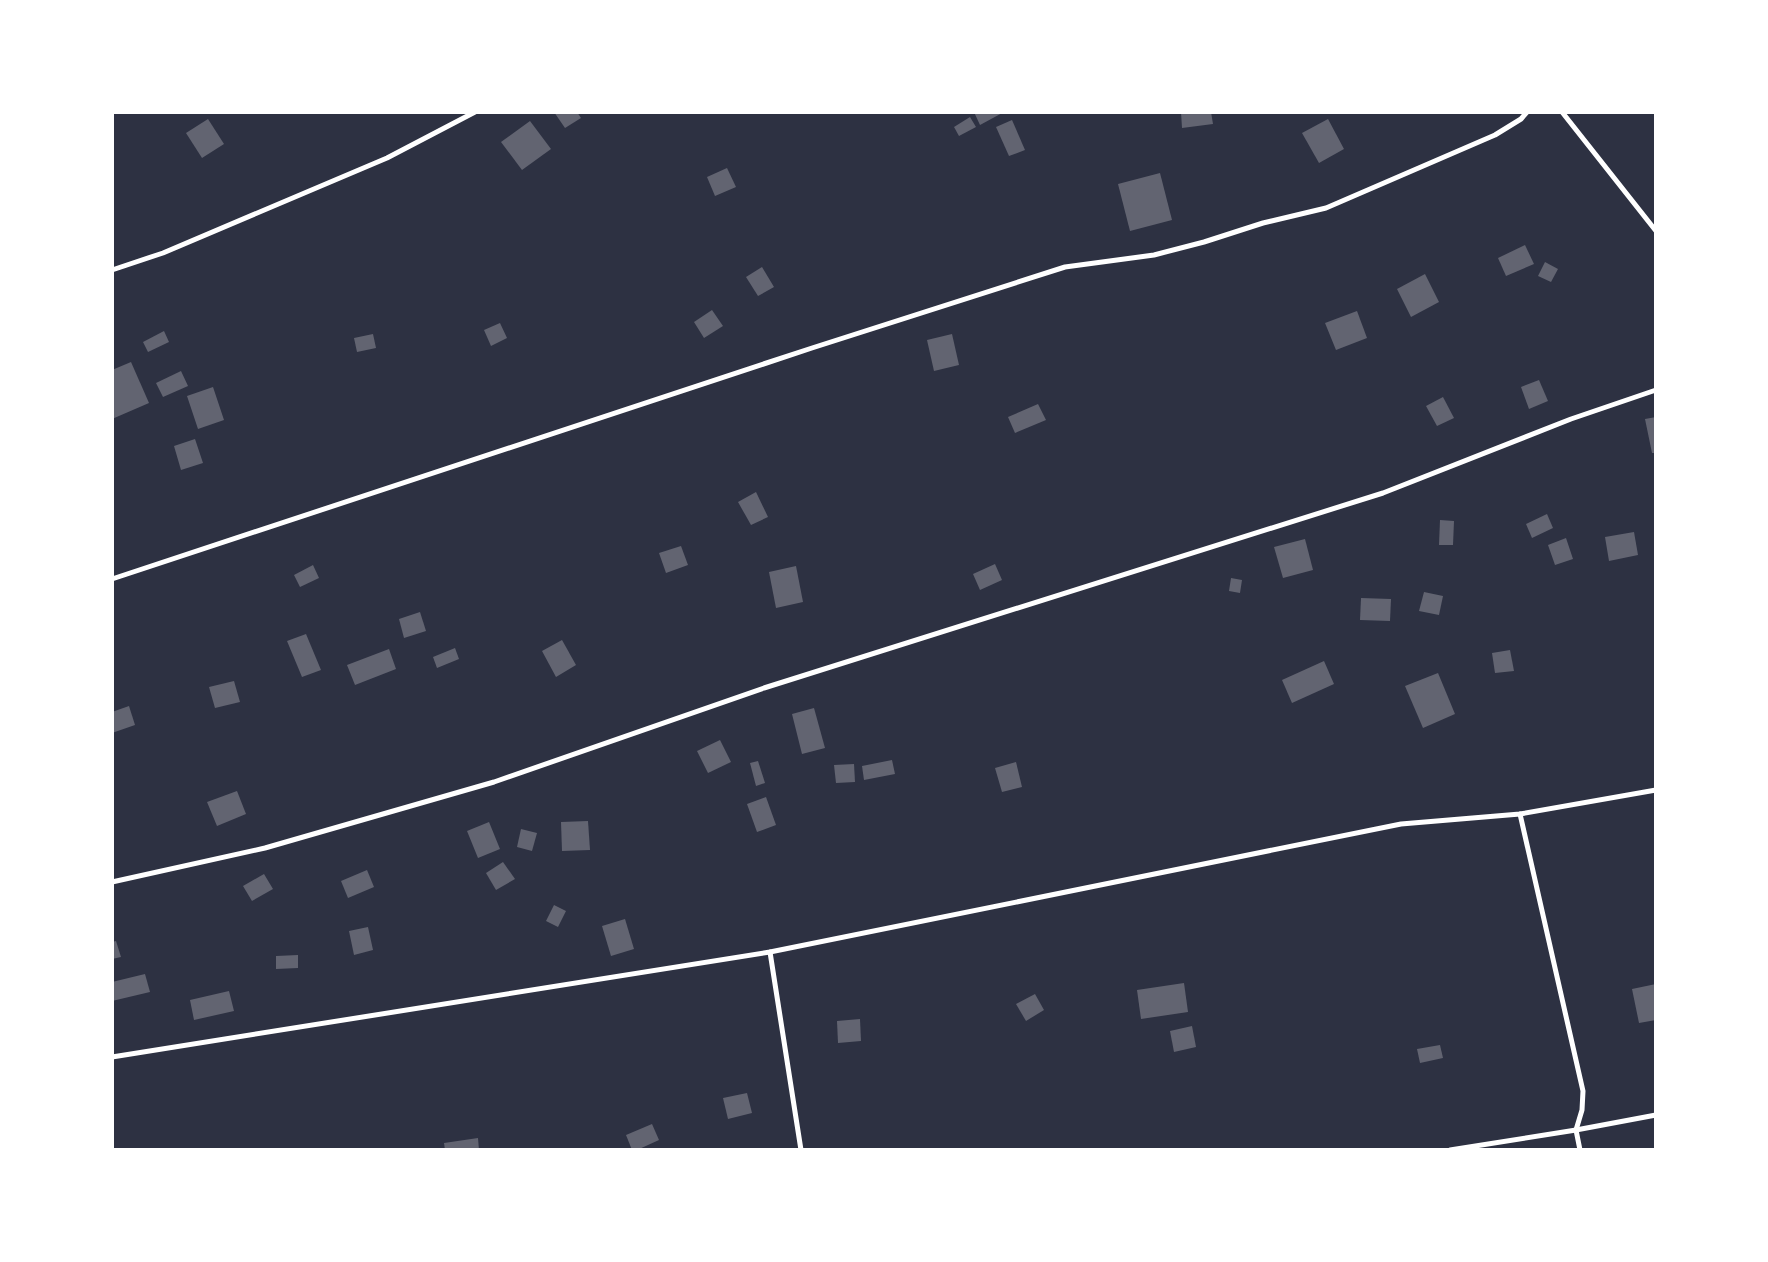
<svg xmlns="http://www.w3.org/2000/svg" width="1768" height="1262" viewBox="0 0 1768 1262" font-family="Merriweather,serif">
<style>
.building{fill:#626471}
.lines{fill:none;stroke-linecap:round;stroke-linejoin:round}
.minor{stroke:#fff;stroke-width:5}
</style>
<rect width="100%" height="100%" fill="#2d3142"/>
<g class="building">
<path d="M554 112H577L581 118 565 128Z"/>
<path d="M974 112H1004L980 125Z"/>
<path d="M1181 112H1211L1213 124 1182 128Z"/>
<path d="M970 117 976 127 959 136 954 127Z"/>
<path d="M208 119 224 144 202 158 186 133Z"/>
<path d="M1328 119 1344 149 1319 163 1302 133Z"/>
<path d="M1012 120 1025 150 1009 156 996 127Z"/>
<path d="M530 121 551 149 522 170 501 142Z"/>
<path d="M727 168 736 187 715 196 707 177Z"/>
<path d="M1160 173 1172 220 1130 231 1118 184Z"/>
<path d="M1525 245 1534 264 1506 276 1498 258Z"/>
<path d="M1545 262 1558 269 1551 282 1538 276Z"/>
<path d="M762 267 774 287 758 296 746 277Z"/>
<path d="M1425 274 1439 302 1411 317 1397 289Z"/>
<path d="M712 310 723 326 704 338 694 322Z"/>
<path d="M1357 311 1367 338 1336 350 1325 323Z"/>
<path d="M500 323 507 338 491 346 484 330Z"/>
<path d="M164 331 169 342 148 352 143 342Z"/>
<path d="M373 334 376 348 357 352 354 338Z"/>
<path d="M952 334 959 365 934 371 927 340Z"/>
<path d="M131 362 149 403 112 419V370Z"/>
<path d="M181 371 188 386 163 397 156 383Z"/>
<path d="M1539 380 1548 401 1529 409 1521 387Z"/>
<path d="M213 387 224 420 198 429 187 396Z"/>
<path d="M1443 397 1454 418 1437 426 1426 406Z"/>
<path d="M1038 404 1046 420 1015 433 1008 417Z"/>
<path d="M1656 417V453H1652L1645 419Z"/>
<path d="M195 439 203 463 181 470 174 446Z"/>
<path d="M756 492 768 517 751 525 738 502Z"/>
<path d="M1547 514 1553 528 1532 538 1526 524Z"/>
<path d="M1440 520 1454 521 1453 545H1439Z"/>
<path d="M1634 532 1638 555 1609 561 1605 537Z"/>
<path d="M1566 538 1573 559 1555 565 1548 545Z"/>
<path d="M1305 539 1313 570 1283 578 1274 547Z"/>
<path d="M681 546 688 565 666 573 659 553Z"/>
<path d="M995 564 1002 580 980 590 973 574Z"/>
<path d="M313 565 319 578 300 587 294 575Z"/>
<path d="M796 566 803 602 776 608 769 572Z"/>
<path d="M1231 578 1242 580 1240 593 1229 591Z"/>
<path d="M1424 592 1443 596 1439 615 1419 611Z"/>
<path d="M1361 598 1391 599 1390 621 1360 620Z"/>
<path d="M420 612 426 631 404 638 399 619Z"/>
<path d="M306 634 321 670 302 677 287 641Z"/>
<path d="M562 640 576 665 556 677 542 651Z"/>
<path d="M455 648 459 659 437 668 433 657Z"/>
<path d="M389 649 396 669 355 685 347 665Z"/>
<path d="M1510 650 1514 671 1495 673 1492 653Z"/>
<path d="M1324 661 1334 684 1292 703 1282 680Z"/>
<path d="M1438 673 1455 714 1423 728 1405 686Z"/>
<path d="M234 681 240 702 215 708 209 687Z"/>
<path d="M129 706 135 725 112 733V712Z"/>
<path d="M814 708 825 748 802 754 792 714Z"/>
<path d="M720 740 731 762 708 773 697 751Z"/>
<path d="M892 760 895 774 864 780 862 766Z"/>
<path d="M758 761 765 783 756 786 750 763Z"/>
<path d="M1016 762 1022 787 1002 792 995 768Z"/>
<path d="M854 764 855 782 836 783 834 765Z"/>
<path d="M237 791 246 814 217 826 207 802Z"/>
<path d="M766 797 776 825 757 832 747 804Z"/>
<path d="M588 821 590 850 562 851 561 822Z"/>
<path d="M489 822 500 849 478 858 467 831Z"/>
<path d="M521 829 537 833 532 851 517 847Z"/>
<path d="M503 862 515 879 496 890 486 873Z"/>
<path d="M367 870 374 887 348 898 341 881Z"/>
<path d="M264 874 273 889 252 901 243 886Z"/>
<path d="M554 905 566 911 558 927 546 921Z"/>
<path d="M625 919 634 949 611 956 602 926Z"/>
<path d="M368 927 373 950 354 955 349 931Z"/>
<path d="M116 941 121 957 112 959V942Z"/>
<path d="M298 955V968L276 969V956Z"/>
<path d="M145 974 150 992 112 1001V982Z"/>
<path d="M1184 983 1188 1012 1141 1019 1137 990Z"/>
<path d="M1656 984V1020L1639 1023 1632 989Z"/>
<path d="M229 991 234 1011 194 1020 190 1000Z"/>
<path d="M1035 994 1044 1010 1026 1021 1016 1004Z"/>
<path d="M860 1019 861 1041 838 1043 837 1021Z"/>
<path d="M1192 1026 1196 1047 1174 1052 1170 1031Z"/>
<path d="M1440 1045 1443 1058 1420 1063 1417 1049Z"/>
<path d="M747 1093 752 1113 728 1119 723 1098Z"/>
<path d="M652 1124 659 1140 637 1150H632L626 1135Z"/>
<path d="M478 1138 479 1150H445L444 1143Z"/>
</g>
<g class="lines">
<g class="minor">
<path d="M1562 112 1656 231"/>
<path d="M112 270 163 253 387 158 475 112"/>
<path d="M112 579 812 348 1065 267 1154 255 1204 242 1263 223 1326 208 1495 135 1521 119 1527 112"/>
<path d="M1520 814 1583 1091 1582 1110 1576 1130 1580 1150"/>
<path d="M112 882 265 848 494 782 764 688 1383 493 1571 419 1656 390"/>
<path d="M770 952 801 1150"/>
<path d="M112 1057 770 952 1401 824 1520 814 1656 790"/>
<path d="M1450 1150 1576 1130 1656 1115"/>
</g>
</g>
<rect width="1768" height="1262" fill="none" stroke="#ffffff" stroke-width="228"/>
</svg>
